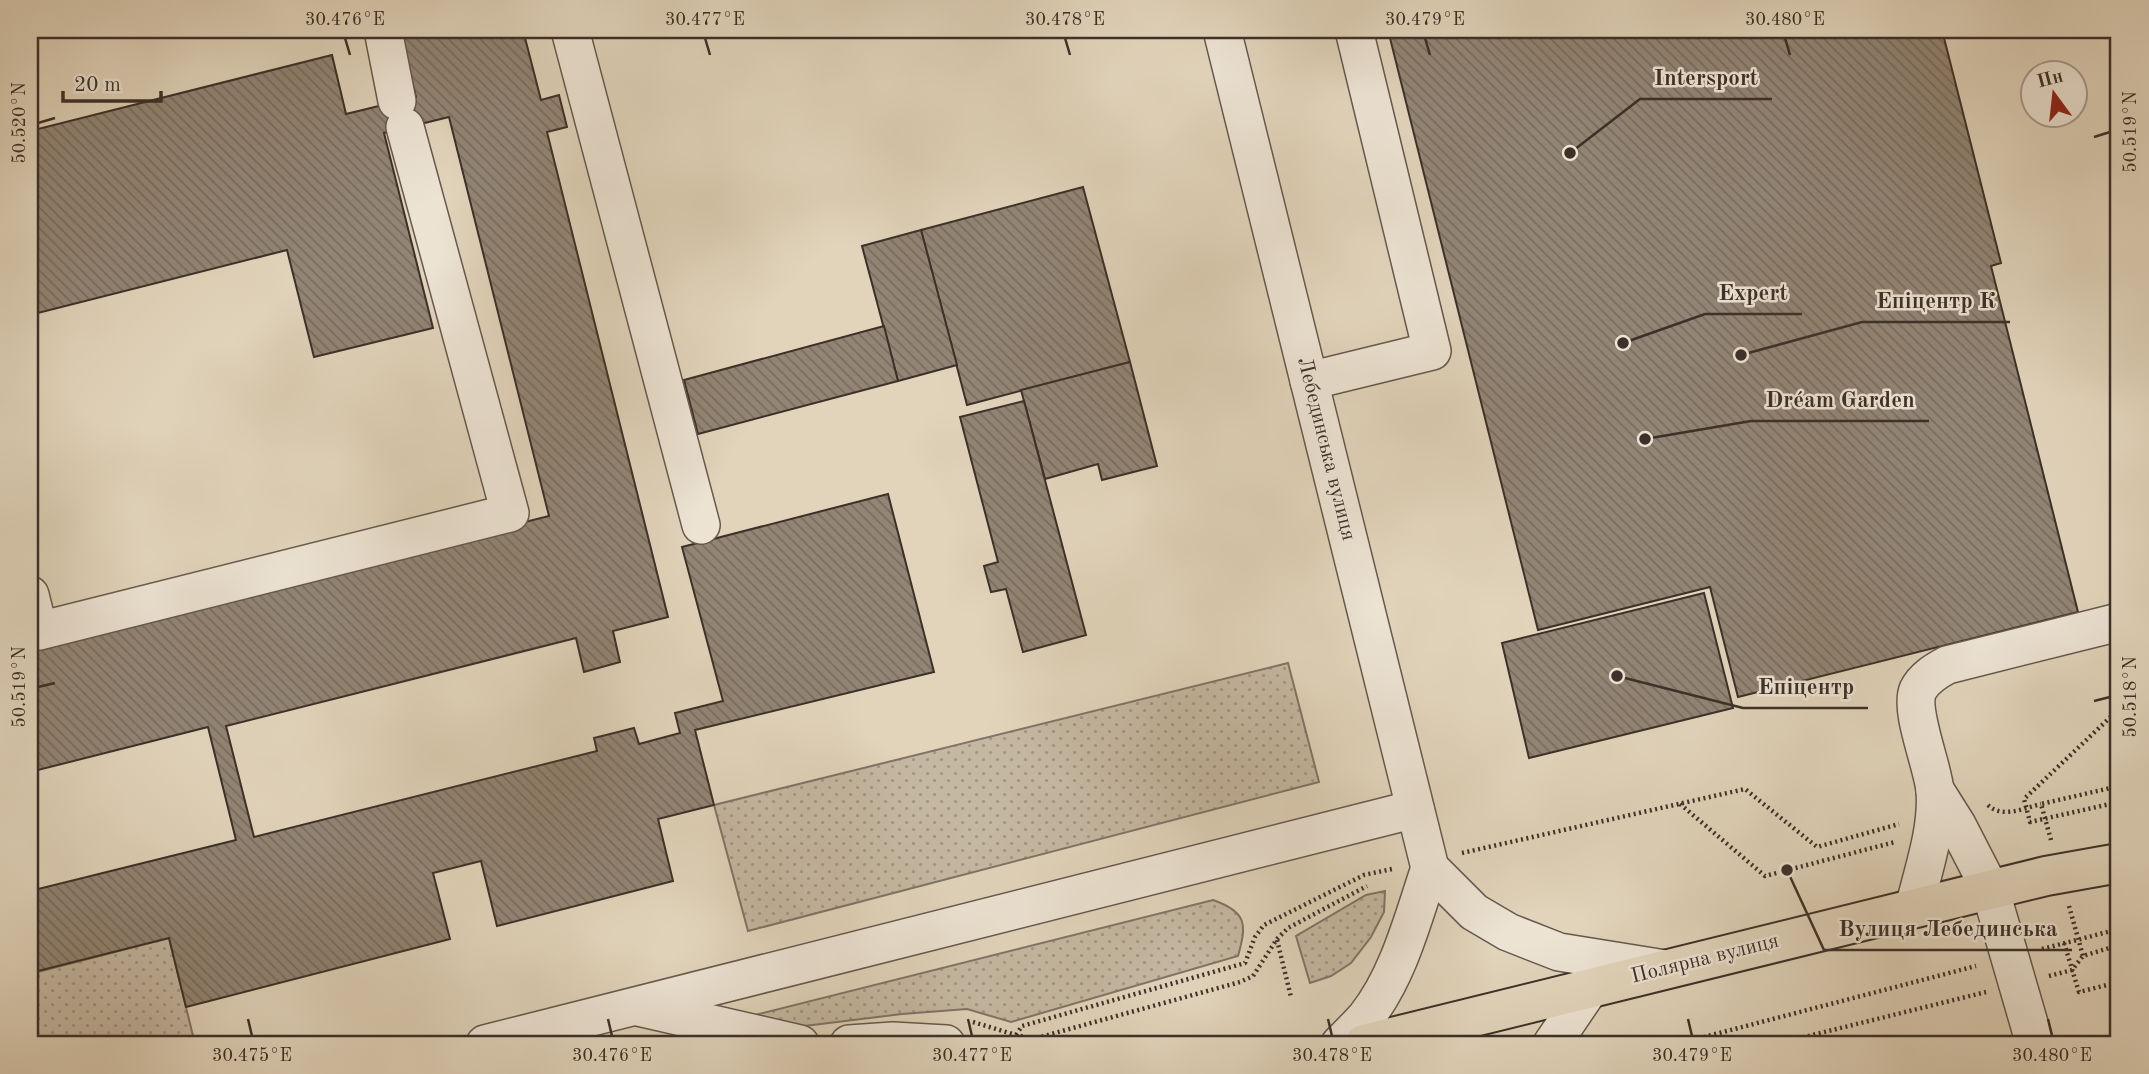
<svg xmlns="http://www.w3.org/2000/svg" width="2149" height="1074" viewBox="0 0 2149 1074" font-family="'Old Standard TT',serif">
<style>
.grass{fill:url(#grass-dots);stroke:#807466;stroke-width:2}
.building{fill:url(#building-back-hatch);stroke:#3c3029;stroke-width:2}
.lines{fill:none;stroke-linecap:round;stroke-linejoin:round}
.minor-casing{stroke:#65594e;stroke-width:40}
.major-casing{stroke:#3c3029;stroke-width:42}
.path{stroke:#3c3029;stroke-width:4.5;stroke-dasharray:2 3.5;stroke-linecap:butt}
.minor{stroke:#ece3d3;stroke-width:37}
.major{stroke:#e1d4bb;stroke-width:38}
.ticks{fill:none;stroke:#3c3029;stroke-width:2.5}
.labels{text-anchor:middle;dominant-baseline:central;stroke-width:5;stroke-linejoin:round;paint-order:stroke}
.street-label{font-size:21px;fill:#3c3029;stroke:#ece3d3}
.leader{fill:none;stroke:#3c3029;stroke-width:2.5}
.callout-dot{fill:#3c3029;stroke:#ece3d3;stroke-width:2.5}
.callout-label{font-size:23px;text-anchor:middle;font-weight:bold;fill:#3c3029;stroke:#ece3d3;stroke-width:5;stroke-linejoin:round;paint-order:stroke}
.neatline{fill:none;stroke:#3c3029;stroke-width:2.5}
.ticks-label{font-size:18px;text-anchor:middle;fill:#3c3029}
</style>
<defs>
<pattern id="grass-dots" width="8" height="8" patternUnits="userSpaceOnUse" patternTransform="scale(1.75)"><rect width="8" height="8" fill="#c5b8a2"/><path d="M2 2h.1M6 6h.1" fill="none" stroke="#a19684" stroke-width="1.8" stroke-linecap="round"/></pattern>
<pattern id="building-back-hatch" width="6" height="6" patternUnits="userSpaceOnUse" patternTransform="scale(1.75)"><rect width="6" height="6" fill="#928575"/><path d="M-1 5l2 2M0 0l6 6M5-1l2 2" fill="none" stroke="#786d60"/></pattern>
</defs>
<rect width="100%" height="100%" fill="#e1d4bb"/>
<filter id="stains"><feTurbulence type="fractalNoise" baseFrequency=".00286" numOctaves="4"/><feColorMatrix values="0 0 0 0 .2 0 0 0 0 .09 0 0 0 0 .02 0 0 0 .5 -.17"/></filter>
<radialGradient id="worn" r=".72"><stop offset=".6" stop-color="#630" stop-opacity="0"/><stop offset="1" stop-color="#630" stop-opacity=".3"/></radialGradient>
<g class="grass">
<path d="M1288 663 1319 782 748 931 714 805Z"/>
<path d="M1385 891 1384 912 1371 937 1351 963 1331 976 1310 983 1296 936 1366 895Z"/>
<path d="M1213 900C1247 912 1247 924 1238 956L1011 1022 967 1009 902 1014 772 1030 743 1018Z"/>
<path d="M169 938 195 1044H30V974Z"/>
</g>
<g class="building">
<path d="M399 30H523L541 100 559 95 567 127 547 132 668 617 613 631 620 662 584 672 576 638 226 726 254 837 597 751 594 738 634 728 639 744 680 733 675 713 723 701 682 547 888 494 934 672 695 730 714 805 658 819 673 881 497 926 481 861 433 873 450 939 186 1007 169 938 30 973V891L236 840 208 727 30 772V645L549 516 449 117 384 133 433 328 314 357 287 250 30 315V131L332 55 346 114 416 97Z"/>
<path d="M1388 30H1942L2001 263 1991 266 2078 612 1738 697 1710 587 1538 630Z"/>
<path d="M1083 187 1130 362 967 405 921 230Z"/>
<path d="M921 230 957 365 898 381 862 246Z"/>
<path d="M884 326 898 381 698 434 684 380Z"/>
<path d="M1130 362 1157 466 1102 480 1098 464 1045 479 1021 390Z"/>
<path d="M1024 401 1086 635 1023 652 1006 589 991 592 984 566 998 562 960 417Z"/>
<path d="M1704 593 1733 708 1529 758 1502 643Z"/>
</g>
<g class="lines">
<g class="minor-casing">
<g id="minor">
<path d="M383 30 397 101"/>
<path d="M570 30 701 525"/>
<path d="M1222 30 1430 868 1474 912 1508 932 1559 952 1665 969"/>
<path d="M1309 381 1432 351 1354 30"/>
<path d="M30 595 39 631 510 513 405 127"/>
<path d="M1935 790 1957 825 1990 889 2035 1044"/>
<path d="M1914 908C1923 871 1938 829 1935 791 1933 766 1909 711 1918 690 1924 678 1936 671 1947 665L2119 622"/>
<path d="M638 1007 800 1044"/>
<path d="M485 1044 1415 809"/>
<path d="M849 1044 893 1041 946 1044"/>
<path d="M1340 1044C1349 1035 1358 1026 1366 1017 1399 975 1413 918 1430 868"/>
<path d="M1552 1044 1590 988"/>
</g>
</g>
<g class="major-casing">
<path id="major" d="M1364 1044 2046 876 2119 863"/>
</g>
<g class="path">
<path d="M2119 709 2024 799 2030 822 2119 802"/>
<path d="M1680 804 1765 876 1895 842"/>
<path d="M1988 805C2002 819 2024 808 2041 804"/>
<path d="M2051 840 2041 804 2119 786"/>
<path d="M1462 853 1745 789 1817 847 1899 824"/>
<path d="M2069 906 2083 956"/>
<path d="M1277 940 1291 997"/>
<path d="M2064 943 2079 992 2119 982"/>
<path d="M2042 949 2119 929"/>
<path d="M2049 976 2072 970 2083 956 2119 945"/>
<path d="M973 1022 1016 1035 1033 1039 1240 982 1253 976 1277 939 1288 928 1367 886"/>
<path d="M1010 1044 1022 1026 1245 963 1255 937 1264 925 1364 875 1392 869"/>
<path d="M1677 1044 1976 966"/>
<path d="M1776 1044 1986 992"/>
<path d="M2085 1044 2119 1035"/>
</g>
<use href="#minor" class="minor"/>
<use href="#major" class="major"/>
</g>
<path class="ticks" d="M345 38 350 55M705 38 710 55M1065 38 1070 55M1425 38 1430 55M1785 38 1790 55M38 123 55 118M2094 137 2110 132M38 687 55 683M2094 701 2110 697M248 1019 252 1036M608 1019 612 1036M968 1019 972 1036M1328 1019 1332 1036M1688 1019 1692 1036M2048 1019 2052 1036"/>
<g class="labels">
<g class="street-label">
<text transform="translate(1326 449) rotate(76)">Лебединська вулиця</text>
<text transform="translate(1705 959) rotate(-14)">Полярна вулиця</text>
</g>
</g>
<path class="leader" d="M1570 153L1640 99H1772M1623 343L1705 314H1802M1741 355L1862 322H2010M1645 439L1751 421H1929M1617 676L1743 708H1868M1787 870L1824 950H2072"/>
<g class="callout-dot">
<circle cx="1570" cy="153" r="7"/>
<circle cx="1623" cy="343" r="7"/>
<circle cx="1741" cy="355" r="7"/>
<circle cx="1645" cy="439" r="7"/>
<circle cx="1617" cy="676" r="7"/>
<circle cx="1787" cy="870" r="7"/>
</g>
<g class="callout-label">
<text x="1706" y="85">Intersport</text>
<text x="1753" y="300">Expert</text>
<text x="1936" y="308">Епіцентр К</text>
<text x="1840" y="407">Dréam Garden</text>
<text x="1806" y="694">Епіцентр</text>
<text x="1948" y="936">Вулиця Лебединська</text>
</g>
<rect width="2149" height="1074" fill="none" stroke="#e1d4bb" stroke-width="77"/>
<g transform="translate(2054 94) rotate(345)"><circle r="33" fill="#ece3d3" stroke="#a69b8f" stroke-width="2"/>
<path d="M0-5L12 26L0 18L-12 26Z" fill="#8f2418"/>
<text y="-10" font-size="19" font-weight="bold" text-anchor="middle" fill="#3c3029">Пн</text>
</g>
<path d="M63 91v10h98v-10" fill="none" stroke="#3c3029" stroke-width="3.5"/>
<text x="74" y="91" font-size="21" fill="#3c3029" stroke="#ece3d3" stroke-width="5" paint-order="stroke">20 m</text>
<rect x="38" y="38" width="2072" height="998" class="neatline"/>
<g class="ticks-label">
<text x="345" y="25">30.476°E</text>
<text x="705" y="25">30.477°E</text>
<text x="1065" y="25">30.478°E</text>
<text x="1425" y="25">30.479°E</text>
<text x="1785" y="25">30.480°E</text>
<text transform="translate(19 123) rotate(-90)" y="6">50.520°N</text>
<text transform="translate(2130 132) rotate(-90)" y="6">50.519°N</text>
<text transform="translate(19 687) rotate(-90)" y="6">50.519°N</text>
<text transform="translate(2130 697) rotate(-90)" y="6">50.518°N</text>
<text x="252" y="1061">30.475°E</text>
<text x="612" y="1061">30.476°E</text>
<text x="972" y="1061">30.477°E</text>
<text x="1332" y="1061">30.478°E</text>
<text x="1692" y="1061">30.479°E</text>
<text x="2052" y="1061">30.480°E</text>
</g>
<rect width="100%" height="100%" filter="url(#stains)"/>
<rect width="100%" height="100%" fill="url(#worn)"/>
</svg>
